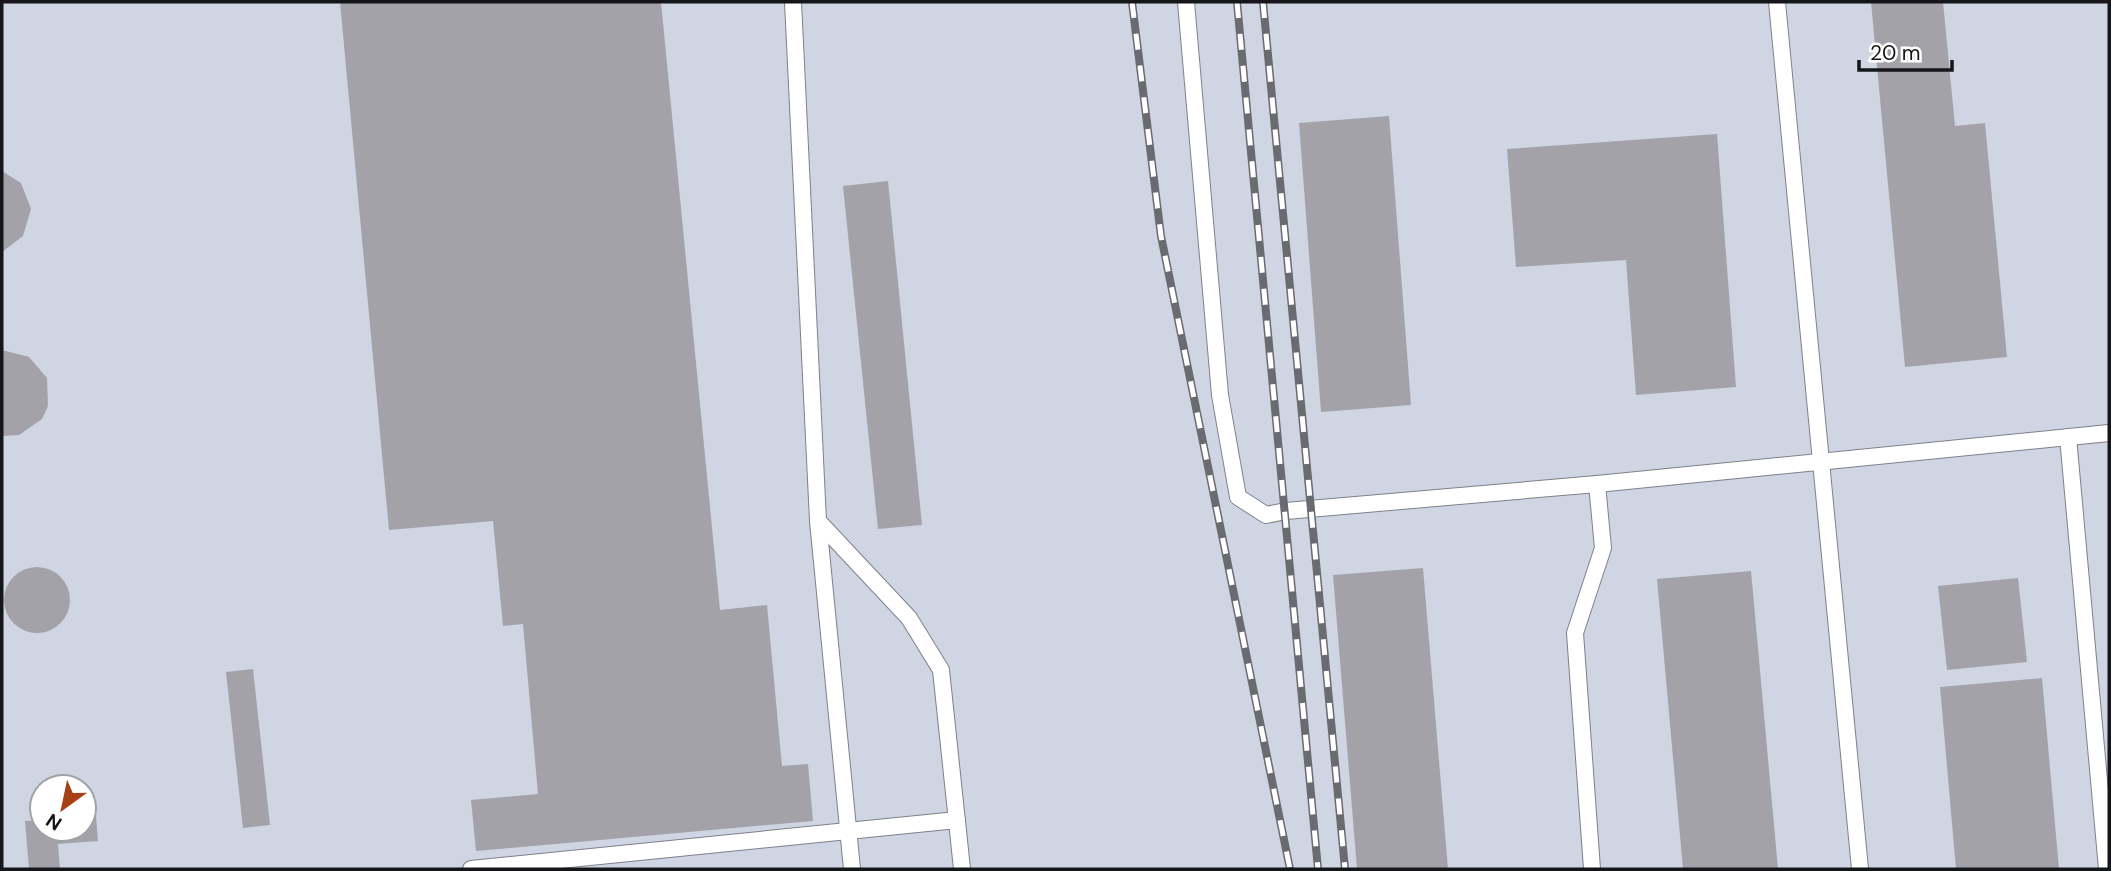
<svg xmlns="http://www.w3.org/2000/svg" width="2111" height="871" viewBox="0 0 2111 871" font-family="'DM Sans',sans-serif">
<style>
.built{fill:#cfd5e3;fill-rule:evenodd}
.building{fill:#a3a2a9}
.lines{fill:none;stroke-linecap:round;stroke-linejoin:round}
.service-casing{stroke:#7e8188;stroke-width:18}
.service{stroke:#fff;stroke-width:16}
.rail-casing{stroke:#696b70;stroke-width:8}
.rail{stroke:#fff;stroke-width:5;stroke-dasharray:16;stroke-linecap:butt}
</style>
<rect width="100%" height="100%" fill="#dde0e8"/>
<path class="built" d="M2 2H2109V869H2ZM42 787H84V829H42Z"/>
<g class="building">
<path d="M340 2H661L720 610 767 605 782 766 808 764 813 821 476 851 471 800 538 794 523 624 503 626 493 521 389 530Z"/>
<path d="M1871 2H1943L1955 126 1985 123 2007 357 1905 367Z"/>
<path d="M1389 116 1411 405 1321 412 1299 123Z"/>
<path d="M1717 134 1736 387 1636 395 1626 260 1516 267 1507 149Z"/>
<path d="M2 171 21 183 31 209 23 236 2 252Z"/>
<path d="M888 181 922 525 878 529 843 186Z"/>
<path d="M2 350 29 357 47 378 48 406 42 419 19 435 2 436Z"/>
<circle cx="37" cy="600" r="33"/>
<path d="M1423 568 1448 869H1357L1333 575Z"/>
<path d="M1751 571 1778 869H1683L1657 579Z"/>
<path d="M2018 578 2027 662 1947 670 1938 586Z"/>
<path d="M253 669 270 825 243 828 226 672Z"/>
<path d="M2042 678 2059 869H1956L1940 687Z"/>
<path d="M96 816 98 841 58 844 60 869H29L25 821 42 820V829H84V817Z"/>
</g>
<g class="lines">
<g class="service-casing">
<g id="service">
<path d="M793 2 818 521 852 869"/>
<path d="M1186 2 1220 395 1238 497 1266 515 1286 511 1597 484"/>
<path d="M1777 2 1860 869"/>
<path d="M2068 437 2107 869"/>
<path d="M818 521 909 618 941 670 962 869"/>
<path d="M471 869 957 820"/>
<path d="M1592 869 1575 633 1603 548 1597 484 2109 433"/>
</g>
</g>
<use href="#service" class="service"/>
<g class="rail-casing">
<g id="rail">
<path d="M1132 2 1161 236 1290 869"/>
<path d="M1237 2 1318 869"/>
<path d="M1263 2 1345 869"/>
</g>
</g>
<use href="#rail" class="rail"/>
</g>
<rect width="2111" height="871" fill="none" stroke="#151619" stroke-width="7"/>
<g transform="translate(63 808) rotate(213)"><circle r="33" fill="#ffffff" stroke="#a1a2a3" stroke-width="2"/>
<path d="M0-5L12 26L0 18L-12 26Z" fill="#a64115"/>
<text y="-10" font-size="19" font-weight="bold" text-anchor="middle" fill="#151619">N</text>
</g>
<path d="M1859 60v10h93v-10" fill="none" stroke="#151619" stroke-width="3.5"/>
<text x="1870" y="60" font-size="21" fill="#151619" stroke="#ffffff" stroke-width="5" paint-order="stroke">20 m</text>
</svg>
